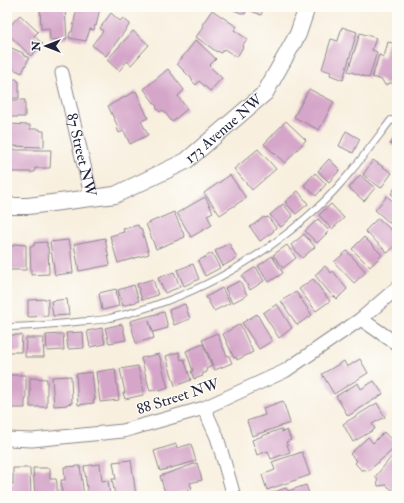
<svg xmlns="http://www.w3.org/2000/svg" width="404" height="503" viewBox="0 0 404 503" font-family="'IM FELL Double Pica',serif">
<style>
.building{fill:#d5a6c9}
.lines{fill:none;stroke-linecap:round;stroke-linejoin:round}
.service-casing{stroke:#8d888c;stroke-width:8}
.minor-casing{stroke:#8d888c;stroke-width:15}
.tertiary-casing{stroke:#8d888c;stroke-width:18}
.service{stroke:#fff;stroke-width:6}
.minor{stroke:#fff;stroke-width:13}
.tertiary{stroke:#fff;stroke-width:16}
.labels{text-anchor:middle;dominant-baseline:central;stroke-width:3;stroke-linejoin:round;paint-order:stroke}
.street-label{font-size:15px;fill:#22223b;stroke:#fdfcf7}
</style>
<rect width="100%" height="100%" fill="#fdfcf7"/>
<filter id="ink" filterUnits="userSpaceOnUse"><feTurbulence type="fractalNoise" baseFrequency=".025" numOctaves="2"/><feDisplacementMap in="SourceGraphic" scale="8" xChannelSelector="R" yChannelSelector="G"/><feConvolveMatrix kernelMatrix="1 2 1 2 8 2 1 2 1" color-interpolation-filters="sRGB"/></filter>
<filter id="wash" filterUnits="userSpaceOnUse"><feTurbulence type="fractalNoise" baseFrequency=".012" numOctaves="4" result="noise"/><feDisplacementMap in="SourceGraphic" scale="16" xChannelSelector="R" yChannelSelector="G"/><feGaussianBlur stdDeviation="0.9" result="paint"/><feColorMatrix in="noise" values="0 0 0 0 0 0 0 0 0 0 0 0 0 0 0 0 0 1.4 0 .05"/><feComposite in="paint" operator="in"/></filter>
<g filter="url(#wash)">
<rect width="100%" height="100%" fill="#f8efde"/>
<g id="blocks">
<g class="building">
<path d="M57 7H65L67 39 50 40 49 28 41 29 40 8Z"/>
<path d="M77 7 100 8 96 26 95 25 94 30 90 29 86 41 69 38 70 32H72Z"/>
<path d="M227 7H264L261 15 247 9 245 14 241 13Z"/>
<path d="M212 10 237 27 234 30 247 39 242 46 243 47 237 57 224 49 221 53 218 51 217 52 196 37 204 26 202 25Z"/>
<path d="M111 13 120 21 123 18 130 24 106 56 92 45 103 31 100 28Z"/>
<path d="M20 15 38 32 34 36 43 44 31 56 7 33V29Z"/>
<path d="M342 27 357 32 343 80 330 75 331 72 322 69 331 39 338 41Z"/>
<path d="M133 31 149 45 131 65 127 61 119 71 107 60Z"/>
<path d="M360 33 376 38 372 50 377 52 369 78 348 71Z"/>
<path d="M196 40 216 59 209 66 222 78 210 91 199 81 196 85 192 81 193 80 177 64Z"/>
<path d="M388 42 397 44V70L393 83H390L385 85 382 80 372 77 379 55 384 57Z"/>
<path d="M7 46 23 53V55L29 58 22 73 7 66Z"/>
<path d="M168 69 184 90 178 96 187 109 172 122 163 110 160 112 156 108 157 107 144 89Z"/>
<path d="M7 75H9V79H17V81H19V98H7Z"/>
<path d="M309 89 334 102 319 130 294 117Z"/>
<path d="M136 91 148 118 141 121 148 135 130 144 124 131 119 133 117 128 118 127 108 106Z"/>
<path d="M7 100H25V117H10V121H7Z"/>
<path d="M286 121 306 140 285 163 264 144Z"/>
<path d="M7 124 30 125V129H40V131H44V147L7 146Z"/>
<path d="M346 131 360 139 353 153 339 146Z"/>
<path d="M397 133V148L390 144Z"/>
<path d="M258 149 276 169 252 190 234 169Z"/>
<path d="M10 150H51L50 168H35V172H9Z"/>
<path d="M329 159 340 170 329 182 318 171Z"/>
<path d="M373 160 392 173 381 188 363 175Z"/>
<path d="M315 173 326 184 316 196 304 185Z"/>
<path d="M230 175 246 198 220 215 204 193Z"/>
<path d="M360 175 375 188 364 201 349 188Z"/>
<path d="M397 185V198L391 194Z"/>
<path d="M298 191 308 204 296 214 285 202Z"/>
<path d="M387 196 397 205V229L375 210Z"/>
<path d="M205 197 213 212 207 215 212 225 191 237 177 213Z"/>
<path d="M283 204 293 216 281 227 270 215Z"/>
<path d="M331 204 344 218 332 229 319 215Z"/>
<path d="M174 212 185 237 156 249 146 224Z"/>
<path d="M264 217 265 218 268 217 276 228 273 230 274 231 260 241 250 227Z"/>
<path d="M378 218 397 235V243L388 253 365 231Z"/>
<path d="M318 219 329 231 317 243 305 231Z"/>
<path d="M138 225 139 228H141L149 254 118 263 110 236 124 232 123 229Z"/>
<path d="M304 234 315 247 302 258 291 245Z"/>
<path d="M364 237 382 255 370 267 352 249Z"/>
<path d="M105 238 110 265 79 271 74 244Z"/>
<path d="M68 240 69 244H70L73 273 55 275 50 242Z"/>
<path d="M47 242V247H48L49 274 31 275 30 246H34V243Z"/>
<path d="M229 243 237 258 223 266 215 251Z"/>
<path d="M14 244 26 245V270H9V246H14Z"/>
<path d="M287 245 296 258 283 268 273 255Z"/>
<path d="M347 251 366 272 354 283 334 262Z"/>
<path d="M212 253 220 268 205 276 198 261Z"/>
<path d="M272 256 283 273 269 282 258 266Z"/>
<path d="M193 264 199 279 184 286 177 270Z"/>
<path d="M325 266 331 273 333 271 347 289 337 299 334 296 333 297 315 275Z"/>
<path d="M256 267 264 281 250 290 242 276Z"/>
<path d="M174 272 180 287 165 293 158 278Z"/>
<path d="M153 279 158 295 142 300 137 284Z"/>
<path d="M313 279 330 301 316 311 299 289Z"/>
<path d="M240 281 247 295 232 303 225 288Z"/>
<path d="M134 285 139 301 123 306 118 290Z"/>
<path d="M222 288 230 303 214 311 206 297Z"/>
<path d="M116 289 119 306 102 310 99 293Z"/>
<path d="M296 292 312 315 297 325 281 301Z"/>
<path d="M48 299V316L28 317V300Z"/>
<path d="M67 299 69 315 53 316 51 301Z"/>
<path d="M185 304 190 319 174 325 169 310Z"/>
<path d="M277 304 292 328 279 338 263 313Z"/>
<path d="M164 312 168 328 153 332 149 321 154 338 136 343 130 321Z"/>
<path d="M257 314 272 341 259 349 242 323Z"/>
<path d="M122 324 126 340 109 343 105 328Z"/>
<path d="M240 324 253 352 237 360 236 357 234 358 223 334Z"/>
<path d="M102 328 105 344 90 347 87 331Z"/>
<path d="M83 332 84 348 68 349 66 333Z"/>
<path d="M217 333 227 356H229L232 363 215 370 202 340Z"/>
<path d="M63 334 64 350 47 351 46 335Z"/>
<path d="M7 335H22L21 352H7Z"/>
<path d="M26 338H43L44 357H25Z"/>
<path d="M203 344 212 366 206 369 207 372 202 374 203 376 194 379 191 371H193L186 351Z"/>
<path d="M179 352 181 360 184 359 191 380 175 386 166 356Z"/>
<path d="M159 354 168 388 159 391 158 389 150 391 141 358Z"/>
<path d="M360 359 368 373 334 394 322 374 344 361 347 367Z"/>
<path d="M138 366 144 392H143V395L125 399 123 393H125L120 369Z"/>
<path d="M115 369 119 400 100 402 96 372Z"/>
<path d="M92 372 95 400H93L94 403 78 405 76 374Z"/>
<path d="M8 375H26V400H25V408H7Z"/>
<path d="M71 376 72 403 67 404V405L54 406 52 377Z"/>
<path d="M30 378 47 379V407H30Z"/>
<path d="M374 381 383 394 348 416 336 396 358 383 361 389Z"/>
<path d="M283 401 290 423 252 436 247 421 265 415 263 408Z"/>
<path d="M377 403 385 417 372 424 375 429 353 442 343 424Z"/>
<path d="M281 429 282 432 287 430 291 440 286 442 290 452 271 459 268 451 257 455 252 440Z"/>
<path d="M384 432 397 446 367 472 364 469 362 471 355 463 357 461 350 454 368 437 373 443Z"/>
<path d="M176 444 177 448 191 444 196 461 160 471 154 451Z"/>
<path d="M397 450V491L396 493 386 485 378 486 377 478 375 477Z"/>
<path d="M302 452 310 475 267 490 262 475 275 470 272 462Z"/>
<path d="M131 460 136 496H115L112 479H116L113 462Z"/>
<path d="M197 463 202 480 190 483 192 489 166 496 160 476Z"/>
<path d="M100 464 102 481 108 480 110 496H88L84 466Z"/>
<path d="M80 466 84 496H62L61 480H65L64 467Z"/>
<path d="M13 468H30L31 496H10V484H13Z"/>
<path d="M33 468H50V479H56L57 483V496H35Z"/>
<path d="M306 485 310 496H268V494L286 488 288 491Z"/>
<path d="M190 493 191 496H182Z"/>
<path d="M201 493 202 496H192Z"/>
</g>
</g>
</g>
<g filter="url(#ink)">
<use href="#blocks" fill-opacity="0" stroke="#8d888c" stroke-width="1"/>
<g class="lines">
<g class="service-casing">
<path id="service" d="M7 327C30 327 53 324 77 322 87 321 99 321 110 318 188 300 258 262 317 208 345 182 368 150 391 120L397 122"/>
</g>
<g class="minor-casing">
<g id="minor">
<path id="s1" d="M62 73 92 199"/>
<path d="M361 319 397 344"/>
<path d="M204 408 217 437 234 496"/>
<path d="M7 439 32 440 123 431 204 408 285 371 361 319 397 288"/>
</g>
</g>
<g class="tertiary-casing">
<g id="tertiary">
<path id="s2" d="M7 206H28L115 195 186 161 265 93 298 34 307 7"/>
</g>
</g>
<use href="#service" class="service"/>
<use href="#minor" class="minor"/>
<use href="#tertiary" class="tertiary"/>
</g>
</g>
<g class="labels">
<g class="street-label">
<text stroke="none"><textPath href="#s2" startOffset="237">173 Avenue NW</textPath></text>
<text stroke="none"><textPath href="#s1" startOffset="84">87 Street NW</textPath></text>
<text transform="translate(178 397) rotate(-18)">88 Street NW</text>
</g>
</g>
<rect width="404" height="503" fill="none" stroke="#fdfcf7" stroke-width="24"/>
<g transform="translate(46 46) rotate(270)" stroke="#fdfcf7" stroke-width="3" paint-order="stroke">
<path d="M0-3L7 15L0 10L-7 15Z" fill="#22223b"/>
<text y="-6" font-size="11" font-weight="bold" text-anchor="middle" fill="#22223b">N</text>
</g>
</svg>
